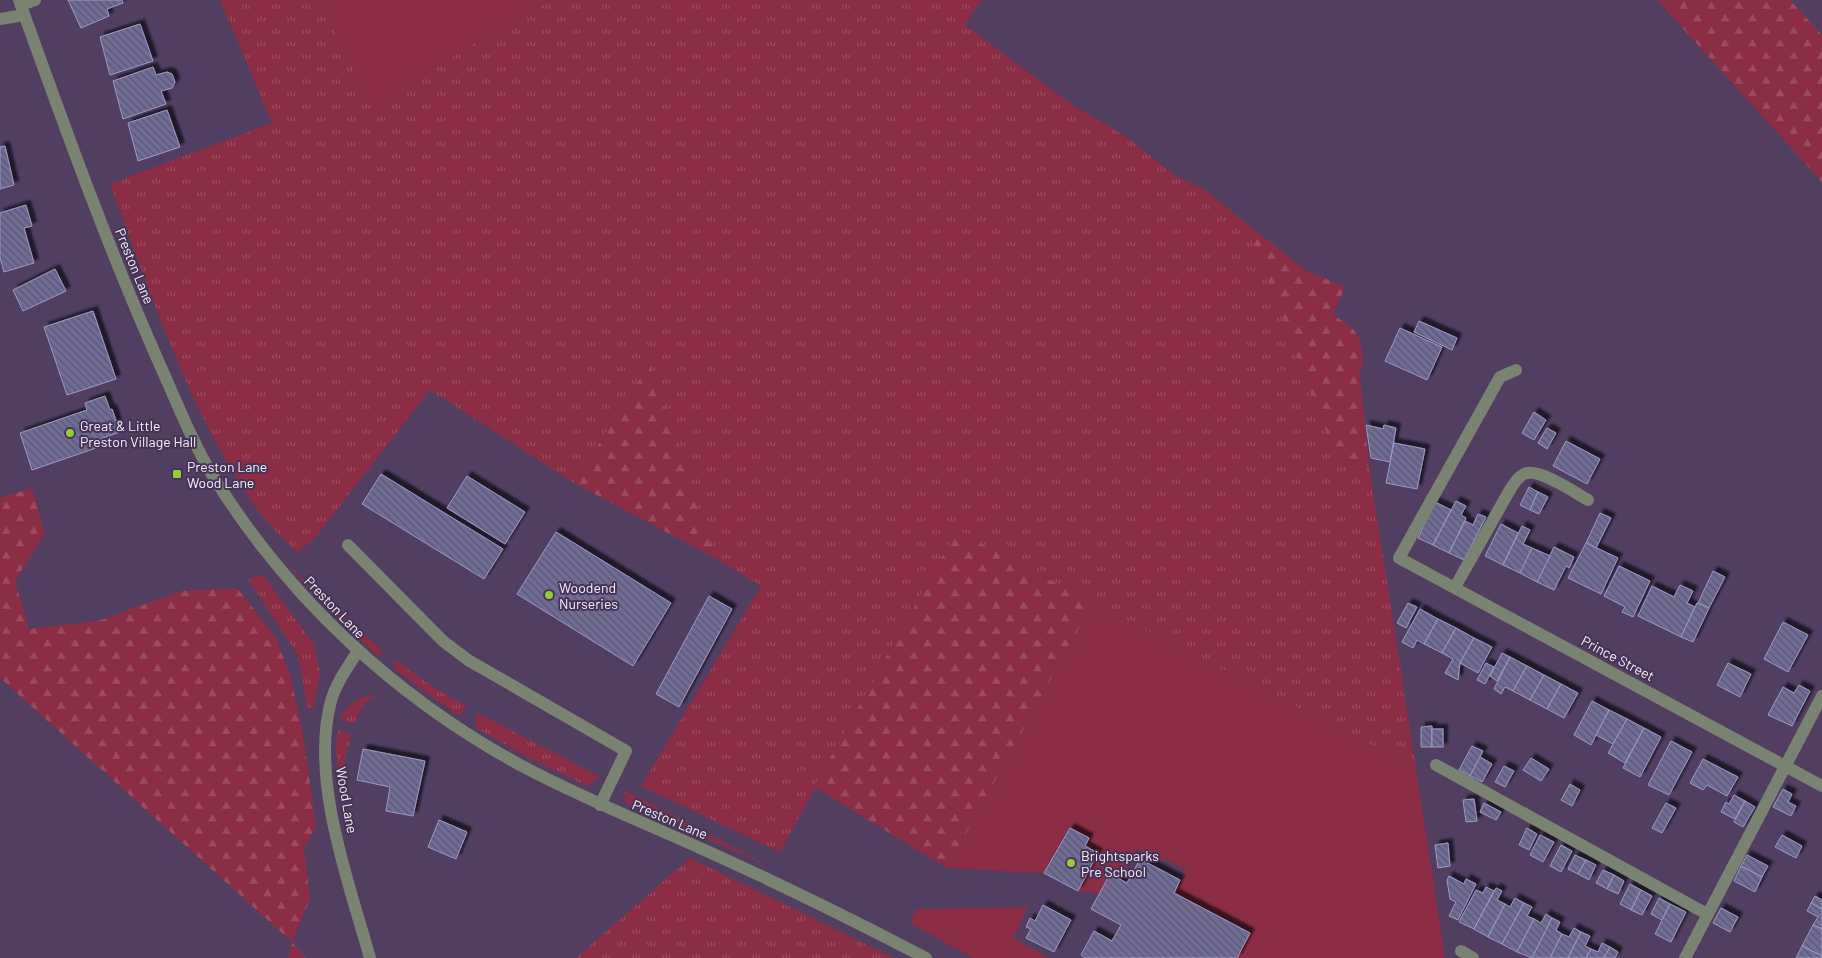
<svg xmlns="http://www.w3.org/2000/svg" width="1822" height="958" viewBox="0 0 1822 958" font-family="Barlow,sans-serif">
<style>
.grass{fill:url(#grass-tufts)}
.forest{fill:url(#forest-firs)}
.park{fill:#8b2d45}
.building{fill:url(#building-back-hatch);stroke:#9d9ac5;filter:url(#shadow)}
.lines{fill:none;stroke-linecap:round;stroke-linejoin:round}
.minor{stroke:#7a8271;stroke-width:12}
.poi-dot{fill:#95cc3b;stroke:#463356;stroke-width:2}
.labels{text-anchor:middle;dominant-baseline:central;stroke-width:4;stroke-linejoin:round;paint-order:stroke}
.street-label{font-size:14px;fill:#f6f0fd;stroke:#463356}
.poi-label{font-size:14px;fill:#f6f0fd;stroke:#463356;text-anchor:start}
</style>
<defs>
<pattern id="grass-tufts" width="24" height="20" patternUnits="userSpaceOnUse" patternTransform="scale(1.25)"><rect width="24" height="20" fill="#8b2d45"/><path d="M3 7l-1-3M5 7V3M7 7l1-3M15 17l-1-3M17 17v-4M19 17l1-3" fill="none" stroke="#9c4c61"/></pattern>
<pattern id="forest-firs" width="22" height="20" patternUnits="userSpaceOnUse" patternTransform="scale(1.25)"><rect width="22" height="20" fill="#8b2d45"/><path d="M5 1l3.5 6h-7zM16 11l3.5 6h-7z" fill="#9c4c61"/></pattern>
<pattern id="building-back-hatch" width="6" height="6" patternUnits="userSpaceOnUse" patternTransform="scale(1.25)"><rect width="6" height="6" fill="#706c95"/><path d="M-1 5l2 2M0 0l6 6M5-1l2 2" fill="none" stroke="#5b586d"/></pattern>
<filter id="shadow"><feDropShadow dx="4.5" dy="-4.5" stdDeviation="1" flood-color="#0009"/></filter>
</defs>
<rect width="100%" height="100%" fill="#513e61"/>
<g class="grass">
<path d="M220 0H319L372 104 548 0H981L965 25 1074 106 1127 137 1174 175 1205 190 1246 223 1332 447 1344 459 1369 466 1416 768 1093 603 958 530 780 852 641 786 761 586 715 558 650 364 574 483 430 390 315 538 297 553C283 537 264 521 252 502 187 405 150 292 110 184L272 123Z"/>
<path d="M283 558 306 583 383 651 378 656C344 625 311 594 283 558Z"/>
<path d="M263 575 314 644 320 672 314 708H307L301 668 296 652 248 579Z"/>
<path d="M396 660 430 685 467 707 459 716 394 669Z"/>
<path d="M367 696H376L364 703 354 724 340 719C346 706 354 700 367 696Z"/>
<path d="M478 713 600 777 587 786 529 758 476 728V717Z"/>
<path d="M338 729 351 736 339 783 336 748Z"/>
<path d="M624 790 767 865 627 804Z"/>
<path d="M690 858 894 958H576Z"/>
</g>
<g class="forest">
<path d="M1657 0H1790L1822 35V182Z"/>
<path d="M1246 223 1305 270 1345 287 1333 315C1362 332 1361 337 1363 369L1359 368 1369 466 1344 459 1332 447Z"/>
<path d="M650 363 715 558 574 483Z"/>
<path d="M32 488 45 533 15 581 29 629 98 621 181 591 237 588 276 638 290 675 303 733 316 827 304 848 310 899 292 942 306 958H288L292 942 0 678V498Z"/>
<path d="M957 530 1093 603 947 868 814 787Z"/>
</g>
<g class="park">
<path d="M319 0H548L371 104Z"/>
<path d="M1093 603 1416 768 1445 958H1237L1250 932 1174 893 1186 870 1165 859 1163 862 1136 849 1121 879 1110 874 1100 893 1078 891 1098 853 1085 846 1089 838 1069 827 1044 873 947 868Z"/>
<path d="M1028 907 1013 938 1049 958H973L910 923 917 909Z"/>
</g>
<g class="building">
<path d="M68 0H122L123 3 107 9 109 16 81 28Z"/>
<path d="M140 24 153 61 110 75 100 37Z"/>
<path d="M153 67 156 75 167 72 172 74 175 82 172 88 161 91 166 104 123 119 113 81Z"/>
<path d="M167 110 180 147 138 161 128 123Z"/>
<path d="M5 146 14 185 0 189V147Z"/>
<path d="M26 205 32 226 24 228 34 263 4 272 0 258V213Z"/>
<path d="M55 269 66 291 23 311 13 290Z"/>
<path d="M93 311 116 379 67 395 44 327Z"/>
<path d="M1419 321 1457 338 1452 350 1414 332Z"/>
<path d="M1400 328 1442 347 1427 380 1385 361Z"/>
<path d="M105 396 110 410 112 409 120 432 100 439 102 446 32 470 20 433 87 410 85 403Z"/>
<path d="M1534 412 1546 420 1534 440 1522 433Z"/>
<path d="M1366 425 1383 429 1384 425 1396 428 1390 462 1371 458Z"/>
<path d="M1547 428 1556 433 1547 449 1538 443Z"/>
<path d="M1566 441 1600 459 1587 484 1553 466Z"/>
<path d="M1394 443 1425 449 1417 489 1386 483Z"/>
<path d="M381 474 503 549 484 579 362 504Z"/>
<path d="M467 476 525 512 505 544 447 508Z"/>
<path d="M1529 487 1538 492 1530 510 1520 505Z"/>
<path d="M1538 492 1548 497 1539 514 1530 510Z"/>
<path d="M1456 501 1466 506 1461 515 1466 518 1449 553 1433 545Z"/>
<path d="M1435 502 1451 510 1433 545 1418 538Z"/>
<path d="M1600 513 1611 518 1596 548 1586 543Z"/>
<path d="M1478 514 1486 517 1464 560 1449 553 1465 521 1473 525Z"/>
<path d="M1501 524 1518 533 1503 565 1485 556Z"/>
<path d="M1522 526 1530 530 1523 544 1532 548 1520 573 1503 565Z"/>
<path d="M556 532 671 603 633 666 517 594Z"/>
<path d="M1586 543 1618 558 1601 594 1568 578Z"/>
<path d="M1554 547 1574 557 1569 568 1566 566 1554 590 1537 582Z"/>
<path d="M1532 548 1550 556 1537 582 1520 573Z"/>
<path d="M1619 566 1650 581 1633 617 1622 612 1625 607 1604 596Z"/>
<path d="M1713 571 1725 577 1709 608 1698 603Z"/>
<path d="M1680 585 1693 591 1687 603 1695 607 1681 637 1638 616 1652 586 1674 597Z"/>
<path d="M709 596 732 609 679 707 656 694Z"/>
<path d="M1408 603 1417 607 1406 628 1397 623Z"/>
<path d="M1697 603 1709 608 1693 642 1681 637Z"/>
<path d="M1420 609 1438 619 1424 644 1417 640 1413 648 1402 642Z"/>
<path d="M1438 619 1456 628 1442 653 1424 644Z"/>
<path d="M1783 622 1808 635 1788 672 1764 659Z"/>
<path d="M1456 628 1474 638 1460 663 1458 680 1445 673 1453 659 1442 653Z"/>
<path d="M1474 638 1492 647 1478 673 1460 663Z"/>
<path d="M1502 653 1510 657 1497 681 1490 676Z"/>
<path d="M1510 657 1527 666 1513 691 1505 687 1501 694 1494 689Z"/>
<path d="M1486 663 1494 667 1485 684 1477 680Z"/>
<path d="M1728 663 1751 674 1740 697 1717 685Z"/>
<path d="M1527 666 1544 675 1530 700 1513 691Z"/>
<path d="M1544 675 1561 684 1547 709 1530 700Z"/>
<path d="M1561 684 1578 693 1564 718 1547 709Z"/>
<path d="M1799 685 1810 691 1792 726 1768 715 1783 687 1794 693Z"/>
<path d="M1592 701 1609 710 1591 745 1574 735Z"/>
<path d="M1609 710 1627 719 1613 744 1596 735Z"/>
<path d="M1627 719 1644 728 1625 763 1608 753Z"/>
<path d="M1432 726V747H1421V727Z"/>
<path d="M1644 728 1661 737 1640 777 1623 768Z"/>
<rect x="1432" y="729" width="11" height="18"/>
<path d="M1671 741 1692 752 1669 795 1648 785Z"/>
<path d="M1472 746 1483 751 1470 776 1459 770Z"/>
<path d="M363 749 425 761 413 816 386 811 390 787 357 780Z"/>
<path d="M1480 757 1492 764 1482 782 1470 776Z"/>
<path d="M1531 758 1549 769 1541 781 1523 770Z"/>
<path d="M1703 759 1738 777 1727 796 1707 785 1703 790 1690 783Z"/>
<path d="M1504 766 1514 771 1505 787 1495 782Z"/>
<path d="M1570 784 1580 790 1572 806 1561 800Z"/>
<path d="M1783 789 1792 794 1788 802 1796 806 1791 816 1773 807Z"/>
<path d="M1734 795 1745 801 1735 819 1721 812 1726 802 1729 804Z"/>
<path d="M1474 799 1477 821 1466 822 1463 800Z"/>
<path d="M1745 801 1755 807 1743 827 1734 822Z"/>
<path d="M1484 803 1501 812 1496 820 1480 812Z"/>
<path d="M1666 803 1676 808 1662 833 1652 828Z"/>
<path d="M439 820 467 832 456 859 428 847Z"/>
<path d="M1070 828 1089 838 1085 846 1098 853 1078 891 1044 873Z"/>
<path d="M1527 828 1537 834 1529 850 1519 845Z"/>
<path d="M1540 835 1554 842 1543 862 1530 855Z"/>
<path d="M1782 835 1802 846 1796 858 1775 847Z"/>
<path d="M1448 843 1450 866 1438 868 1435 845Z"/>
<path d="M1561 845 1572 851 1561 872 1550 866Z"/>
<path d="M1575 855 1586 860 1578 874 1568 869Z"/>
<path d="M1747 855 1768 866 1762 877 1741 866Z"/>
<path d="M1140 859 1180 880 1174 893 1250 933 1237 958H1085L1081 955 1094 931 1112 941 1121 925 1091 909 1110 874 1127 883Z"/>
<path d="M1586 860 1596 865 1589 880 1578 874Z"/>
<path d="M1741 866 1762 877 1755 892 1734 881Z"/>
<path d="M1603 870 1614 875 1607 889 1596 883Z"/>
<path d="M1614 875 1624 881 1618 894 1607 889Z"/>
<path d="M1449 876 1464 884 1466 879 1476 884 1458 920 1449 916 1456 902 1450 899 1447 880Z"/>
<path d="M1630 884 1641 890 1631 910 1620 904Z"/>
<path d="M1486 887 1494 891 1474 929 1459 922 1476 890 1483 893Z"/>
<path d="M1496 888 1502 891 1497 900 1505 904 1488 937 1474 929Z"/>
<path d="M1641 890 1652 896 1642 915 1631 910Z"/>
<path d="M1815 896 1822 900V909L1811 903Z"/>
<path d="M1515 898 1524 903 1502 944 1488 937 1505 904 1510 907Z"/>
<path d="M1659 898 1670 904 1662 920 1651 914Z"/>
<path d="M1524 903 1532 907 1527 916 1534 919 1517 952 1502 944Z"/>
<path d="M1811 903 1822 909V929L1813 925 1818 917 1807 911Z"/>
<path d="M1670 904 1686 912 1671 942 1655 934Z"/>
<path d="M1043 905 1071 920 1054 952 1026 938 1031 929 1026 927 1030 918 1035 921Z"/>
<path d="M1721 908 1738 917 1730 932 1713 923Z"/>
<path d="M1546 914 1552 918 1532 958 1517 952 1534 919 1541 923Z"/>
<path d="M1552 918 1560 922 1556 930 1562 934 1550 958H1532Z"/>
<path d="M1813 925 1822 929V956L1802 946Z"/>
<path d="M1574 928 1581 932 1568 958H1550L1562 934 1569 937Z"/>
<path d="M1581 932 1590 936 1585 946 1591 949 1586 958H1568Z"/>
<path d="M1602 943 1610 947 1604 958H1586L1591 949 1598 952Z"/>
<path d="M1802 946 1822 956V958H1796Z"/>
<path d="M1610 947 1618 952 1615 958H1604Z"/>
</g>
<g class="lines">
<g class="minor">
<path d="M19 0C63 122 107 246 160 365 178 405 194 447 218 484 293 602 398 699 522 766 580 797 640 821 700 848 776 882 851 919 926 958"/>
<path d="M21 5 35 0"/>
<path d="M0 19 24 15"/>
<path d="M1516 370 1500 377 1399 558 1822 786"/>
<path d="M348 545 443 641 468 660 626 751 600 805"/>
<path d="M1455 587 1511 488C1514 483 1518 477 1524 474 1538 467 1574 492 1588 500"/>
<path d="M358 651C348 667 336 683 331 701 310 779 349 883 370 958"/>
<path d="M1436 765 1707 914"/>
<path d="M1461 951 1473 958"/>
<path d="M1685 958 1822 696"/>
</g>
</g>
<g class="poi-dot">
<circle cx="70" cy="433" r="5"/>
<rect x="172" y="469" width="10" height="10" rx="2.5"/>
<circle cx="549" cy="595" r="5"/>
<circle cx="1071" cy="863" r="5"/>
</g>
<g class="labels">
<g class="street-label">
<text transform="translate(135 266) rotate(68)">Preston Lane</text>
<text transform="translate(335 607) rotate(46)">Preston Lane</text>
<text transform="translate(1618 658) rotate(28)">Prince Street</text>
<text transform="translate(347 800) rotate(80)">Wood Lane</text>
<text transform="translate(670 819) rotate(23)">Preston Lane</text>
</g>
<g class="poi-label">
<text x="80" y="425">Great &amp; Little<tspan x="80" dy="16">Preston Village Hall</tspan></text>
<text x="187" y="466">Preston Lane<tspan x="187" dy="16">Wood Lane</tspan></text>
<text x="559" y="587">Woodend<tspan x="559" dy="16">Nurseries</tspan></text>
<text x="1081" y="855">Brightsparks<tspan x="1081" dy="16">Pre School</tspan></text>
</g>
</g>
</svg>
